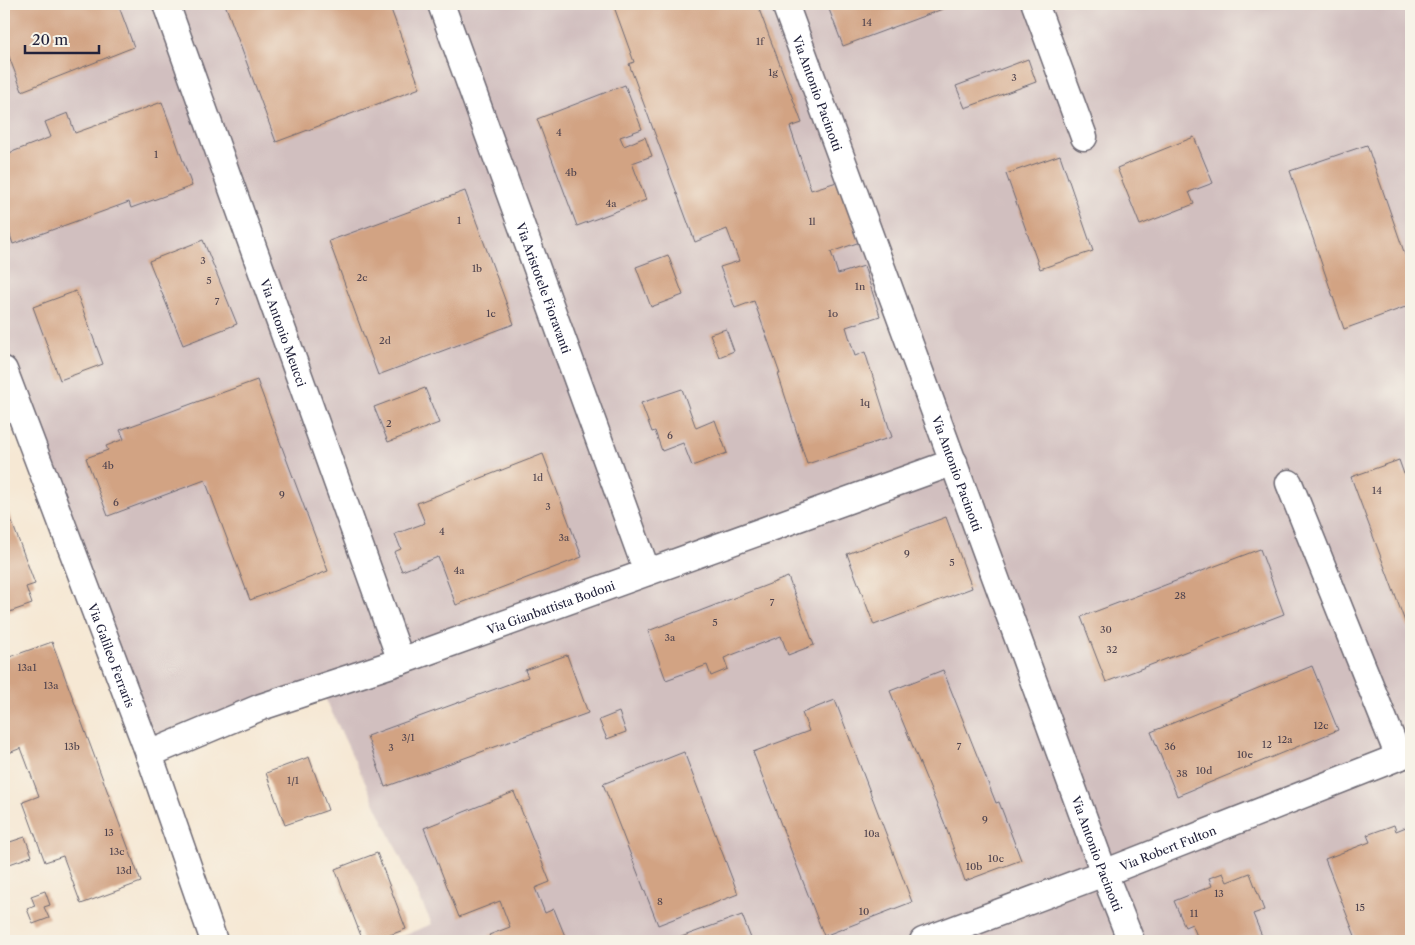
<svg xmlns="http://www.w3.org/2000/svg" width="1415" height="945" viewBox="0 0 1415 945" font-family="'Libre Caslon Text',serif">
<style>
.industrial{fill:#d1bfbf}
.building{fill:#d2a383}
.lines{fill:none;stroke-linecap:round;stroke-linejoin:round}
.minor-casing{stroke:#6c6771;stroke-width:29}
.minor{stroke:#fff;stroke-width:26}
.labels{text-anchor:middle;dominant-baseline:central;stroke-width:4.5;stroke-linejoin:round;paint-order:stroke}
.number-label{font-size:10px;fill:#4e424d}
.street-label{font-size:12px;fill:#22223b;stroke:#f7f3e8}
</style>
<rect width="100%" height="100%" fill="#f7f3e8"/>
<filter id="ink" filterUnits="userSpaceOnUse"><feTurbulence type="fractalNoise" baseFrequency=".02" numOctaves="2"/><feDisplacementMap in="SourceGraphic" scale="10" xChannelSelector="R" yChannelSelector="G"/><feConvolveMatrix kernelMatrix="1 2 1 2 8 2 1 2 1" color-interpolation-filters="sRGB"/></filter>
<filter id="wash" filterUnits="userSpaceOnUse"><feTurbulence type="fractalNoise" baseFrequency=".0096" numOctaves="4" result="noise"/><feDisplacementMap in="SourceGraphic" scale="20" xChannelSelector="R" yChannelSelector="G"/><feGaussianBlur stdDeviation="1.12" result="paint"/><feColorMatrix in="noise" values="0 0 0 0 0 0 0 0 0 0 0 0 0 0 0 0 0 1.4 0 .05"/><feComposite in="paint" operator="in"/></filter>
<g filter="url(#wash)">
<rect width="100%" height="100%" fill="#f6e8d4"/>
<path class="industrial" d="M4 4H1411V941H390L432 924 318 683 143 754 4 383Z"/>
<g id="blocks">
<g class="building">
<path d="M4 4H118L134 47 22 91 8 54 4 56Z"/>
<path d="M225 4H389L420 88 276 142Z"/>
<path d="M613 4H757L802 123 790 127 811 190 840 181 860 242 831 252 838 274 864 266 880 316 846 327 855 356 865 352 892 437 807 464 778 374H780L754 301 735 308 720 267 739 261 727 229 695 242 629 64 634 62Z"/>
<path d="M827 4H956L843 46Z"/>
<path d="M1028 59 1036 82 965 108 956 86Z"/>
<path d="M625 85 642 129 620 137 624 146 645 137 652 156 632 163 646 200 577 226 537 119Z"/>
<path d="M162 102 192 186 131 208 129 202 13 244 4 217V155L51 137 45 122 68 113 75 133Z"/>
<path d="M1194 137 1213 183 1189 192 1194 204 1140 225 1117 168Z"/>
<path d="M1367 145 1411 272V305L1344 329 1290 171Z"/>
<path d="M1060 155 1093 251 1040 269 1006 174Z"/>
<path d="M465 191 514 324 378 375 329 241Z"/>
<path d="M203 240 237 324 183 345 149 261Z"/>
<path d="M668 255 683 295 651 307 636 267Z"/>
<path d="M76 291 103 364 60 380 33 307Z"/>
<path d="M726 329 734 351 719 357 710 334Z"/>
<path d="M257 380 328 571 250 600 205 480 108 516 86 458 108 450 106 446 124 439 120 430Z"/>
<path d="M425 388 439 423 388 442 374 407Z"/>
<path d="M682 389 696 428 715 420 727 453 692 466 683 443 662 451 655 431 652 432 641 403Z"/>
<path d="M543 454 582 557 456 605 438 557 402 571 394 552 401 549 395 534 425 523 417 503Z"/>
<path d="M1399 460 1404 474 1411 471V625L1407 627 1351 477Z"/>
<path d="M4 501 35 584 26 587 32 604 4 614Z"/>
<path d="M946 517 972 588 874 625 847 554Z"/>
<path d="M1260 549 1284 614 1106 682 1081 617Z"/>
<path d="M788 577 814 645 788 655 781 636 724 658 728 669 711 676 707 665 666 680 648 631Z"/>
<path d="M52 642 141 882 81 904 63 856 45 862 23 802 39 796 21 748 4 755V690L8 689 4 678V659Z"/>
<path d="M567 655 588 713 385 787 367 736 528 677 525 670Z"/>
<path d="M1312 666 1338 730 1177 796 1151 732Z"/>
<path d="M943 670 996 803 999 802 1021 860 965 881 944 822 890 691Z"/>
<path d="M835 700 912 902 824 936 753 752 809 731 802 713Z"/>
<path d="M619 712 626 732 607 739 599 720Z"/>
<path d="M684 752 738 894 658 925 603 784Z"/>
<path d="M309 757 328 810 285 825 266 773Z"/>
<path d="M514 792 550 882 535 888 545 913 554 909 567 941H492L489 935 510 927 500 901 459 917 424 828Z"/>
<path d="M1394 825 1396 831 1411 825V941H1357L1325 859 1370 842 1367 835Z"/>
<path d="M25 837 32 856 4 866V844Z"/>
<path d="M377 853 406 929 374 941H363L335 869Z"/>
<path d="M1223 873 1227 882 1250 873 1264 910 1253 914 1264 941H1199L1192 924 1185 927 1174 901 1212 886 1209 878Z"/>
<path d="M45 891 50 905 44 907 49 918 33 924 27 909 35 906 31 896Z"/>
<path d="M742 915 752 941H670Z"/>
</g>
</g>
</g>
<g filter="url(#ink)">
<use href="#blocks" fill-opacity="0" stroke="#6c6771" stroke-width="1"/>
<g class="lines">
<g class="minor-casing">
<g id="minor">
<path id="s1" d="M166 4 401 661"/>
<path id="s2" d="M441 4 647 572"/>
<path id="s3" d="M785 4 1104 873 1131 941"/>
<path d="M1035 4 1084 137"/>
<path id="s4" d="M4 370 149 754 214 941"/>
<path d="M1289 483 1399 757"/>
<path id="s5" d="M149 754 261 707 401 661 954 462"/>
<path id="s6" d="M923 941 1104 873 1411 752"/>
</g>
</g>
<use href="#minor" class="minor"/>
</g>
</g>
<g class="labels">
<g class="number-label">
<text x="867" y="22">14</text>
<text x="760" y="41">1f</text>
<text x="773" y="72">1g</text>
<text x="1014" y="77">3</text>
<text x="559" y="132">4</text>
<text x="156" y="154">1</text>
<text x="571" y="172">4b</text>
<text x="611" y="203">4a</text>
<text x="459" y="220">1</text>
<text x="812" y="221">1l</text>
<text x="203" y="260">3</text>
<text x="477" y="268">1b</text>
<text x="362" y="277">2c</text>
<text x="209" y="280">5</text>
<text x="860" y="286">1n</text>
<text x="217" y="301">7</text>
<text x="491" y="313">1c</text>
<text x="833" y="313">1o</text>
<text x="385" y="340">2d</text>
<text x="865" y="402">1q</text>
<text x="389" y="423">2</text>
<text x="670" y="435">6</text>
<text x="108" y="465">4b</text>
<text x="538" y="477">1d</text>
<text x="1377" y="490">14</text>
<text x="282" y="494">9</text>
<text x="116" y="502">6</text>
<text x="548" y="506">3</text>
<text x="442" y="531">4</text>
<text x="564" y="537">3a</text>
<text x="907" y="553">9</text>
<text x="952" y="562">5</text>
<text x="459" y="570">4a</text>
<text x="1180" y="595">28</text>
<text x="772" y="602">7</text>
<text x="715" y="622">5</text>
<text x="1106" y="629">30</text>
<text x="670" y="637">3a</text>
<text x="1112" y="649">32</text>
<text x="27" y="667">13a1</text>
<text x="51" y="685">13a</text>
<text x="1321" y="725">12c</text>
<text x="408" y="737">3/1</text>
<text x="1285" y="739">12a</text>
<text x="1267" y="744">12</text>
<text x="72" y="746">13b</text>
<text x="959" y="746">7</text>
<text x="1170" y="746">36</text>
<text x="391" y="747">3</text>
<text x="1245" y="754">10e</text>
<text x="1204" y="770">10d</text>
<text x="1182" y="773">38</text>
<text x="293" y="780">1/1</text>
<text x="985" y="819">9</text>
<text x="109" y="832">13</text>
<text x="872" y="833">10a</text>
<text x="117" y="851">13c</text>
<text x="996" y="858">10c</text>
<text x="974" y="866">10b</text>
<text x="124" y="870">13d</text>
<text x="1219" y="893">13</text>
<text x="660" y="901">8</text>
<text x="1360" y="907">15</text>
<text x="864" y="911">10</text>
<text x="1194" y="913">11</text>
</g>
<g class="street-label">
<text stroke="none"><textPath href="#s3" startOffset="95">Via Antonio Pacinotti</textPath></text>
<text stroke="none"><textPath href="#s2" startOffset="302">Via Aristotele Fioravanti</textPath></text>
<text stroke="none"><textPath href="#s1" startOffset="349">Via Antonio Meucci</textPath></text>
<text stroke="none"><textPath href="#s3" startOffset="500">Via Antonio Pacinotti</textPath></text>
<text stroke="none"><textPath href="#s5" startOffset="428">Via Gianbattista Bodoni</textPath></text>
<text stroke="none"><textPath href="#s4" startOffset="305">Via Galileo Ferraris</textPath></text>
<text stroke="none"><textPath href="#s6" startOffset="262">Via Robert Fulton</textPath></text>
<text stroke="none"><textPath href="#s3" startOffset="905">Via Antonio Pacinotti</textPath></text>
</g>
</g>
<rect width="1415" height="945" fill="none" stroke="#f7f3e8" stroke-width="20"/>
<path d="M25 45v8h74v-8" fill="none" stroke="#22223b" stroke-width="2.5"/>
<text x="32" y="45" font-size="15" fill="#22223b" stroke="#f7f3e8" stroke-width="4" paint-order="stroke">20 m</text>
</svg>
